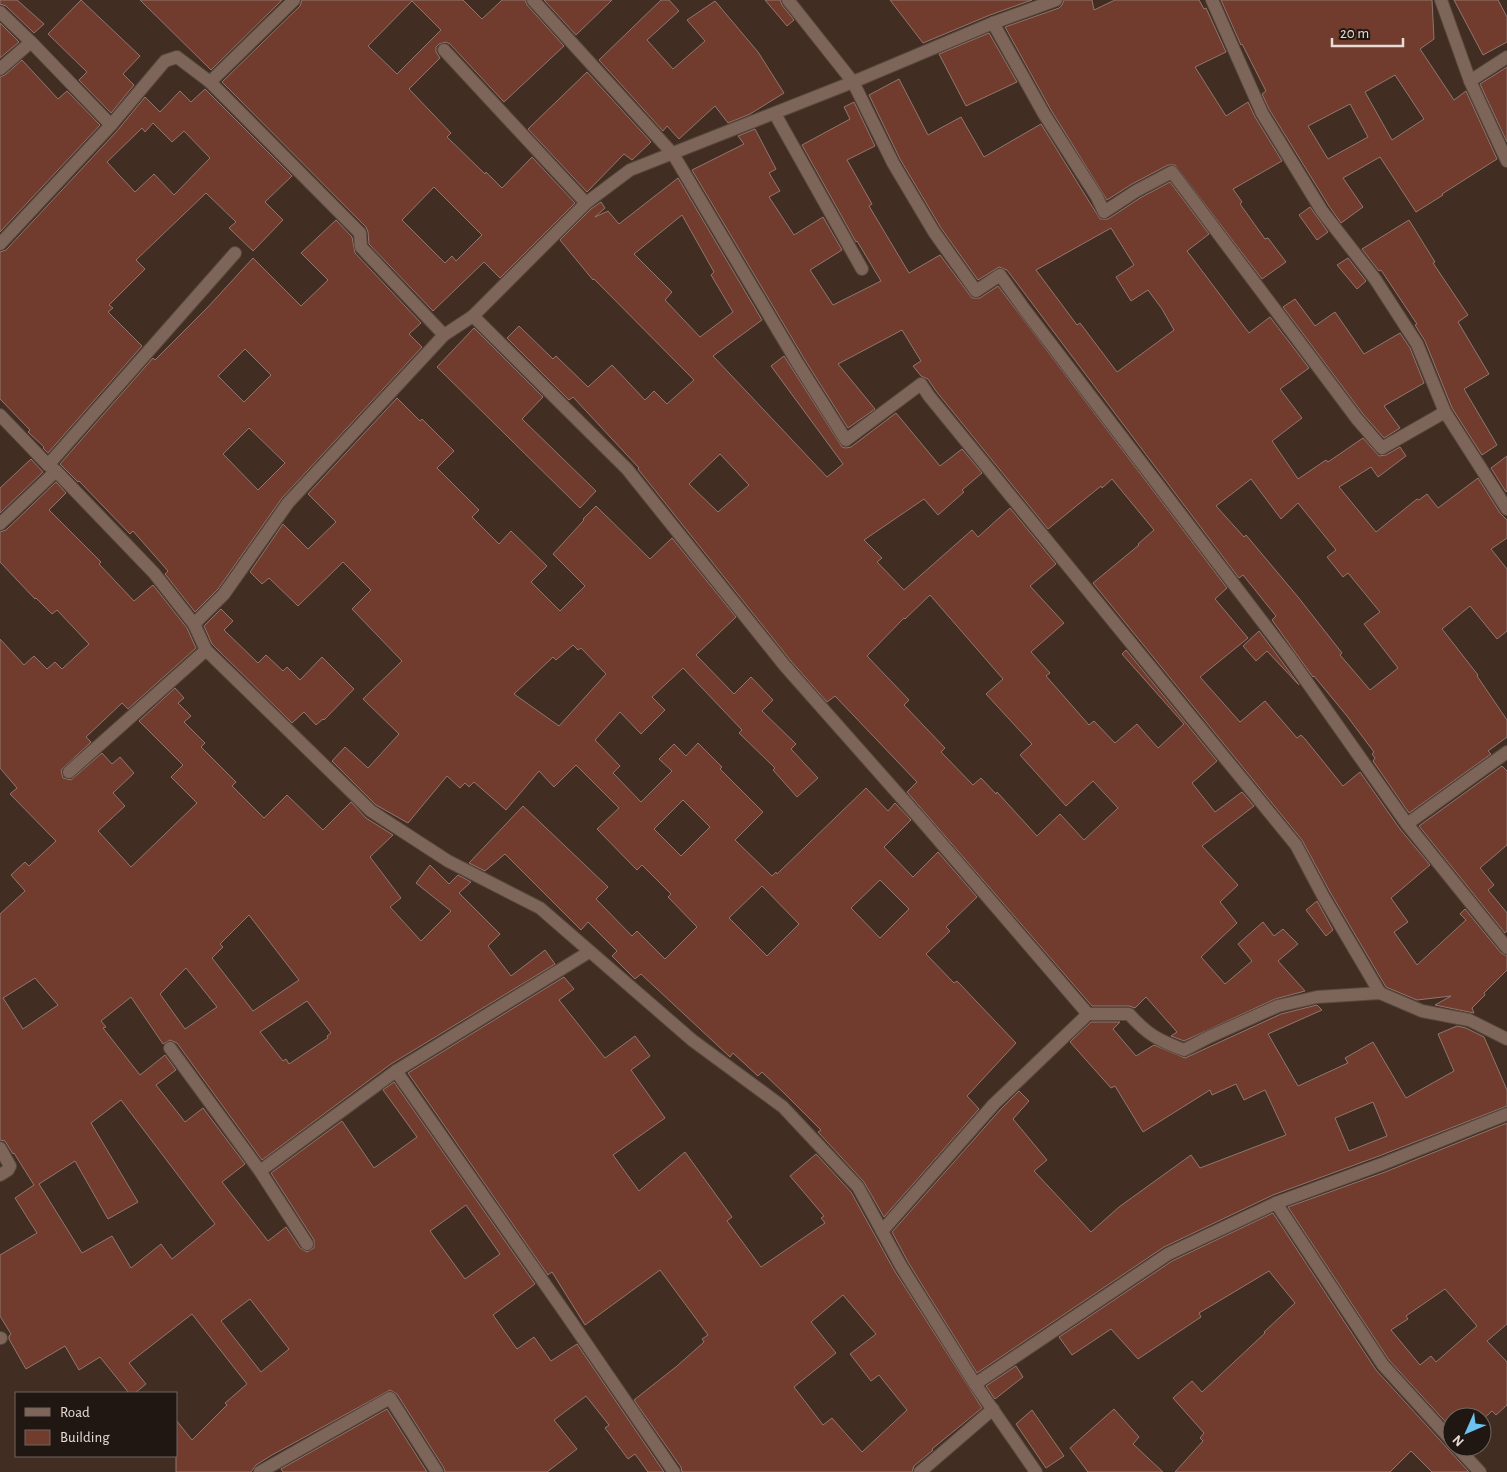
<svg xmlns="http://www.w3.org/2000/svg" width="1507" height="1472" viewBox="0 0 1507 1472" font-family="'Alegreya Sans',sans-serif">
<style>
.building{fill:#713c2d;stroke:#91766e;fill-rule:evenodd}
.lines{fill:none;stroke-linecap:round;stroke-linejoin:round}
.street-casing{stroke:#59483e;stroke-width:14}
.street{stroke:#7d6559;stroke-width:12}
</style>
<rect width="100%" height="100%" fill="#412d21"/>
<g class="building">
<path d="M0 0H17L44 24 34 33 6 6 0 4Z"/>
<path d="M81 0 140 56 123 74 134 85 111 113 79 80 87 72 48 34Z"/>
<path d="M140 0H282L211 70Z"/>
<path d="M302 0H463L482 19 502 0H525L527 5 564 46 504 102 450 44 446 42 439 44 436 47V52L440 58 409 89 451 133 447 137 485 174 486 172 502 188 532 157 575 203 500 278 484 262 433 311 369 244 368 232 366 227 222 82 300 6ZM412 1 441 30 397 74 368 46ZM434 187 482 235 456 261 452 256 445 263 402 220Z"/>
<path d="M544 0H612L576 35Z"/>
<path d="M661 0H669L679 11 647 40 673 69 705 41 687 20 715 1 758 52 784 93 750 114 728 123 715 106 679 139 667 126 663 131 599 60Z"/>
<path d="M765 0H780L782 5 794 20 787 26Z"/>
<path d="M890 0H1032L990 15 923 43Z"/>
<path d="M1064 0H1092L1094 10 1115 0H1199L1204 9 1206 8 1226 52 1195 67 1226 116 1248 102 1255 117 1282 161 1233 189 1242 202 1240 204 1265 239 1268 238 1286 262 1262 279 1175 165H1168L1132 184 1107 200 1051 110 1005 27 1059 8 1062 5Z"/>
<path d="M1221 0H1432L1434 39 1420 49 1454 100 1466 91 1497 159 1442 194 1443 195 1416 212 1380 157 1343 178 1363 207 1341 223 1329 206 1269 109 1262 94 1266 91 1242 44 1241 45ZM1395 75 1424 119 1392 140 1365 92ZM1350 104 1368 137 1328 159 1308 126Z"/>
<path d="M1454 0H1498L1507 17V42L1483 55Z"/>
<path d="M0 23 19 42 0 58Z"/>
<path d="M989 33 1017 82 966 106 939 54Z"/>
<path d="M22 60 58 99 67 91 100 125 0 232V77L5 75Z"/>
<path d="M1507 67V142L1480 84Z"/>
<path d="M587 72 651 142 632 160 624 154 587 192 528 129Z"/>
<path d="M899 79 928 135 961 117 984 157 1041 124 1100 219H1108L1140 198 1170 182 1209 234 1187 251 1249 333 1270 317 1309 368 1280 389 1302 418 1272 441 1298 479 1326 460 1328 462 1363 438 1379 456 1386 455 1400 447 1406 456 1378 477 1371 467 1339 487 1376 532 1417 499 1419 500 1427 494 1438 508 1478 478 1500 513 1507 520V538L1491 549 1507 569V631L1497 639 1470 606 1442 629 1478 675 1477 676 1507 720V737L1488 751 1491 754 1409 813 1373 761 1375 758 1372 754 1374 752 1347 716 1314 676 1313 677 1272 620 1276 616 1243 575 1239 578 1007 270 999 267 978 280 941 228 900 159 869 95ZM1111 228 1134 265 1116 277 1131 301 1148 290 1162 309 1174 330 1117 372 1080 323 1077 325 1036 270ZM1251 479 1281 519 1298 503 1336 550 1327 557 1343 577 1348 573 1380 612 1364 624 1398 668 1370 690 1340 655 1342 653 1298 597 1246 535 1244 537 1216 506Z"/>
<path d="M205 89 292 176 265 202 283 220 253 251 229 228 236 222 206 193 136 260 145 269 109 305 113 308 108 312 142 346 48 453 43 448 44 447 28 432 30 430 0 399V252L6 250 117 131 145 97 160 112 180 91 191 102ZM153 123 172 142 184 131 210 158 174 195 154 174 135 192 107 162 142 128 145 132Z"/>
<path d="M854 102 875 146 847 160 872 204 869 206 909 273 940 255 972 298H980L998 286 1227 588 1215 599 1248 638 1200 677 1240 722 1265 701 1297 738 1301 735 1305 739 1343 786 1360 772 1400 829 1430 865 1391 898 1408 922 1394 932 1417 965 1466 920 1460 914 1465 909 1501 953 1507 956V970L1484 993 1485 995 1472 1008 1474 1013 1435 1005 1451 996 1417 1000 1386 987 1330 892 1302 840 1093 583 1139 545 1138 544 1154 530 1112 479 1102 488 1101 486 1048 529 936 391 928 379 921 376 913 366 921 361 902 330 838 364 875 409 848 428 805 360 692 170 744 144 738 136 755 129 776 169 769 173 780 191 769 197 794 235 823 217 842 250 810 270 833 305 881 281 857 241 856 242 802 145 850 119 844 107Z"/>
<path d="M678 178 762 320 713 356 827 477 843 464 771 366 784 356 842 447 846 448 851 447 896 413 940 466 962 449 982 473 962 490 964 492 938 515 924 499 864 540 882 558 877 562 904 590 972 530 978 537 1010 508 1056 564 1030 586 1064 623 1031 652 1050 673 1046 676 1089 725 1094 721 1115 743 1137 724 1158 748 1184 724 1122 654 1126 650 1217 761 1192 783 1215 812 1242 792 1254 806 1202 846 1238 885 1220 902 1237 923 1201 957 1225 984 1252 961 1238 944 1263 922 1274 936 1283 929 1298 944 1278 961 1305 991 1275 999 1184 1041 1171 1036 1177 1032 1146 997 1135 1008 1129 1006H1092L907 792 917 782 835 696 827 702 791 661 638 469 639 468 573 397 569 400 507 338 519 326 553 359 556 356 588 387 612 365 645 400 654 391 667 404 694 380 594 279 593 280 560 240 591 209 601 202 605 208 595 217 608 211 619 224ZM682 215 714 272 711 275 733 312 700 337 665 300 672 292 634 254ZM720 454 749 485 718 512 689 484ZM930 595 1003 679 986 694 1032 744 1020 755 1066 806 1093 781 1118 808 1084 840 1060 814 1037 836 997 792 996 794 981 778 973 785 941 752 945 748 904 705 909 700 867 656 904 618 905 619Z"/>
<path d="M1310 207 1328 232 1317 240 1299 215Z"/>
<path d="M336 220 352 237 355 253 421 323 409 334 422 347 282 498 218 589 195 612 165 574 168 571 133 531 130 534 79 481 78 482 60 464 153 358 155 360 207 308 253 258 301 306 328 280 301 253ZM245 349 271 375 244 402 218 376ZM249 428 285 463 258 490 223 454Z"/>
<path d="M1409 220 1435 262 1433 263 1468 315 1458 322 1489 374 1464 389 1497 445 1482 455 1452 408 1425 341 1415 325 1417 324 1381 270 1379 271 1362 249Z"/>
<path d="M1348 258 1366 281 1357 289 1337 265Z"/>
<path d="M1295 299 1315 326 1335 312 1364 354 1400 333 1410 348 1424 383 1384 406 1400 428 1384 438 1363 414 1283 307Z"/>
<path d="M474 328 543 397 522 419 596 491 580 508 437 367Z"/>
<path d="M397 398 420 421 422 419 454 451 437 468 479 510 472 517 499 544 511 531 547 566 531 582 560 611 585 586 553 554 584 520 583 519 596 506 650 559 672 538 736 617 696 655 734 694 751 677 773 700 762 711 796 744 791 749 818 778 797 797 773 770 775 768 739 733 742 730 683 668 652 697 665 710 641 734 620 712 595 740 620 766 613 773 641 802 672 771 659 759 674 744 686 756 698 743 722 767 720 769 763 812 735 840 772 876 776 872 777 874 866 788 888 811 895 803 911 820 884 847 913 877 938 852 977 897 946 927 950 931 926 954 954 983 957 981 1016 1043 967 1096 979 1109 884 1217 864 1182 818 1132 821 1130 785 1094 762 1072 758 1076 733 1053 730 1057 641 974 635 979 612 956 617 951 588 922 581 930 505 854 485 871 469 863 523 806 608 887 596 899 632 936 637 931 665 959 697 927 668 897 671 894 642 865 637 870 597 829 619 808 576 765 554 787 539 771 506 810 474 782 469 787 465 783 460 788 447 776 408 823 376 805 332 761 345 747 368 768 399 734 363 699 402 661 352 609 371 590 343 562 298 606 269 578 262 584 250 572 283 524 308 549 336 522 308 494ZM573 645 578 650 581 648 606 674 559 726 514 694 553 657 556 660ZM683 800 710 827 681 856 654 829ZM880 880 909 909 880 938 851 908ZM762 886 799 924 767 956 729 918Z"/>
<path d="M1507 456V491L1506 492 1491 468Z"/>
<path d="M31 459 43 472 0 513V488Z"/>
<path d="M56 482 66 493 49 510 101 562 99 564 134 601 153 585 187 628 196 648 128 709 122 703 86 737 91 742 61 770 63 778 71 780 102 753 112 764 120 757 134 773 113 793 125 806 98 831 131 867 197 803 171 777 183 765 139 721 175 688 184 698 178 703 191 716 184 722 205 743 201 747 236 782 232 786 264 818 287 795 323 830 351 802 366 818 393 835 370 857 401 898 390 907 421 941 451 911 416 883 430 865 449 884 458 875 471 882 459 893 500 934 488 946 511 976 545 950 555 964 391 1064 262 1160 177 1043 170 1040 163 1044 131 997 101 1021 106 1027 103 1028 140 1075 165 1055 176 1070 156 1085 185 1122 203 1108 245 1164 222 1182 268 1241 286 1227 300 1248 307 1252 314 1248V1240L271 1173 342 1121 374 1168 417 1137 383 1090 394 1082 535 1284 493 1315 517 1349 534 1337 551 1361 577 1344 664 1472H648L635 1454 628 1459 605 1428 609 1425 586 1396 554 1420 577 1449 547 1472H445L444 1468 397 1394 390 1390 272 1455 256 1465 251 1472H176V1420L192 1440 227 1405 225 1403 247 1384 192 1314 129 1363 146 1384 135 1393H129L100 1357 79 1370 65 1346 26 1369 9 1339V1336L11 1334 0 1316V1255L37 1233 15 1198 34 1185 14 1153 13 1154 5 1141 0 1140V914L25 891 11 875 25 862 29 866 56 841 10 794 17 788 0 768V639L24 665 34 656 47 669 55 662 62 669 89 644 57 610 52 614 36 598 35 599 0 562V532L6 530ZM249 915 299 980 253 1011 212 958 223 947 220 944ZM186 968 217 1007 185 1029 160 994ZM35 978 58 1005 23 1029 3 998ZM307 1001 331 1033 327 1036 328 1038 289 1064 286 1059 283 1061 260 1032ZM121 1100 215 1224 172 1259 161 1244 131 1268 112 1236 82 1253 39 1184 75 1161 108 1219 138 1202 91 1123ZM466 1205 500 1254 465 1279 430 1231ZM250 1299 289 1349 261 1372 221 1321Z"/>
<path d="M221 609 233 621 224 630 258 663 266 655 283 671 287 667 300 680 322 657 354 689 324 720 323 719 316 725 304 712 292 723 212 644 204 626Z"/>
<path d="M1259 631 1283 663 1299 685 1267 651 1256 661 1243 646Z"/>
<path d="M1502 766 1507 771V845L1480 868 1494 885 1488 890 1507 913V931L1505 933 1419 826Z"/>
<path d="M1317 901 1333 930 1326 936 1306 910Z"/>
<path d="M564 977 574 989 559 1000 605 1058 635 1036 650 1056 631 1070 665 1118 613 1155 639 1191 685 1152 732 1217 727 1221 761 1267 825 1223 821 1218 824 1216 790 1176 816 1154 851 1192 894 1270 982 1408 932 1449 933 1450 914 1466 912 1472H682L681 1467 634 1400 677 1366 704 1342 702 1339 708 1335 660 1270 585 1325 552 1272 548 1275 408 1073ZM843 1295 876 1334 850 1354 871 1381 879 1375 907 1410 862 1452 832 1418 823 1425 794 1387 836 1353 811 1322Z"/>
<path d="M1317 1005 1322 1010 1268 1034 1298 1086 1348 1063 1345 1058 1373 1042 1406 1098 1454 1071 1438 1034 1457 1026 1466 1028 1484 1037 1507 1090V1106L1379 1156 1273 1195 1164 1247 977 1373 908 1262 892 1232 1000 1110 1019 1091 1029 1101 1013 1119 1047 1160 1034 1171 1091 1232 1119 1207 1191 1155 1200 1168 1286 1135 1265 1090 1244 1100 1236 1084 1212 1095 1210 1090 1143 1132 1115 1086 1111 1088 1070 1042 1091 1022H1120L1113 1029 1136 1056 1154 1045 1185 1058 1281 1014ZM1373 1102 1387 1136 1349 1151 1335 1118Z"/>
<path d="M1507 1123V1324L1487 1341 1507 1362V1405L1496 1415 1492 1411 1482 1420V1417H1452V1429L1389 1360 1288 1207 1385 1172ZM1445 1289 1477 1326 1436 1362 1431 1356 1420 1365 1391 1330 1408 1319 1406 1316Z"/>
<path d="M1273 1213 1376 1370 1469 1472H1432L1411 1451 1390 1472H1175L1203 1441 1200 1438 1204 1433 1173 1398 1192 1381 1202 1392 1265 1333 1264 1332 1295 1303 1269 1271 1199 1313 1201 1317 1138 1359 1111 1329 1072 1355 1059 1337 1172 1261Z"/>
<path d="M1016 1366 1023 1377 995 1399 986 1386Z"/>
<path d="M387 1409 427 1472H283L281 1469Z"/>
<path d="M1114 1409 1139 1437 1133 1444 1163 1472H1088L1070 1448Z"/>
<path d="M1032 1410 1064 1456 1046 1468 1016 1424Z"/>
</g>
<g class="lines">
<g class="street-casing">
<g id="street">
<path d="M533 0 673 154 798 364 846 440 921 384 929 396 1296 845 1323 896 1380 993"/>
<path d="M788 0 853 82 893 163 934 232 976 291 1000 275 1025 310 1290 658 1407 824 1507 948"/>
<path d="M1212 0 1262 113 1322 211 1375 279 1417 344 1445 412 1507 509"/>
<path d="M1441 0 1470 81 1507 161"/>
<path d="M0 12 31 42 111 125"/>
<path d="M993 23 1044 114 1097 197 1104 212 1136 191 1172 172 1357 419 1382 448 1445 412"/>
<path d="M444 50 586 203"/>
<path d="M0 69 31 42"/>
<path d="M1470 81 1507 57"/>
<path d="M210 82 294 0"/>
<path d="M775 114 862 269"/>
<path d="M0 244 111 125 165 61 177 57 210 82 360 233 361 247 444 335"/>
<path d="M473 316 627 469 785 666 923 822 1088 1014"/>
<path d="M0 415 48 465 56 471 154 573 194 624 206 650 371 811 448 861 540 908 692 1040 783 1107 858 1187 901 1266 975 1384 1036 1472"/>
<path d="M48 465 235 253"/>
<path d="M0 524 56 471"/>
<path d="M194 624 224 594 288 503 444 335 473 316 586 203 630 170 853 82 993 23 1056 0"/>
<path d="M69 772 206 650"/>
<path d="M1407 824 1507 752"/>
<path d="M170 1048 260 1171 307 1244"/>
<path d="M396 1071 568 1317 674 1472"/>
<path d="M0 1148 10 1166 8 1170 0 1175"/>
<path d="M260 1171 396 1071 589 952"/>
<path d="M1276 1203 1383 1365 1452 1441"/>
<path d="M882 1231 994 1104 1088 1014H1129C1148 1035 1158 1040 1184 1050L1209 1037 1278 1006 1317 997 1380 993 1422 1011 1469 1020 1507 1039"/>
<path d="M0 1338H1"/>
<path d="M975 1384 1168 1254 1276 1203 1382 1164 1507 1114"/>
<path d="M1457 1447 1480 1472"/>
<path d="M260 1472 390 1398 437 1472"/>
<path d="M920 1472 993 1409"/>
</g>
</g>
<use href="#street" class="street"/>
</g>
<rect x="15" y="1392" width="162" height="65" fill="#211712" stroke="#71655f"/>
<rect x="25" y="1408" width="25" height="8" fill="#7d6559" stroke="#71655f"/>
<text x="60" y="1417" font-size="15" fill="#e8dbd3">Road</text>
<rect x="25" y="1430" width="25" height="15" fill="#713c2d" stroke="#71655f"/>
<text x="60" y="1442" font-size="15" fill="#e8dbd3">Building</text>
<g transform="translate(1467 1432) rotate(225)"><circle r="24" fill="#211712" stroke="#71655f"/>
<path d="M0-4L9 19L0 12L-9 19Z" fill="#6cc3f2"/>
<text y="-8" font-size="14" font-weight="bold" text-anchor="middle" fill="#e8dbd3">N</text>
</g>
<path d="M1332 38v8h71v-8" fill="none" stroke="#e8dbd3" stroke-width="2.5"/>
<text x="1340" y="38" font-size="15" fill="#e8dbd3" stroke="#211712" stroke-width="4" paint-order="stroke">20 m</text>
</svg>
